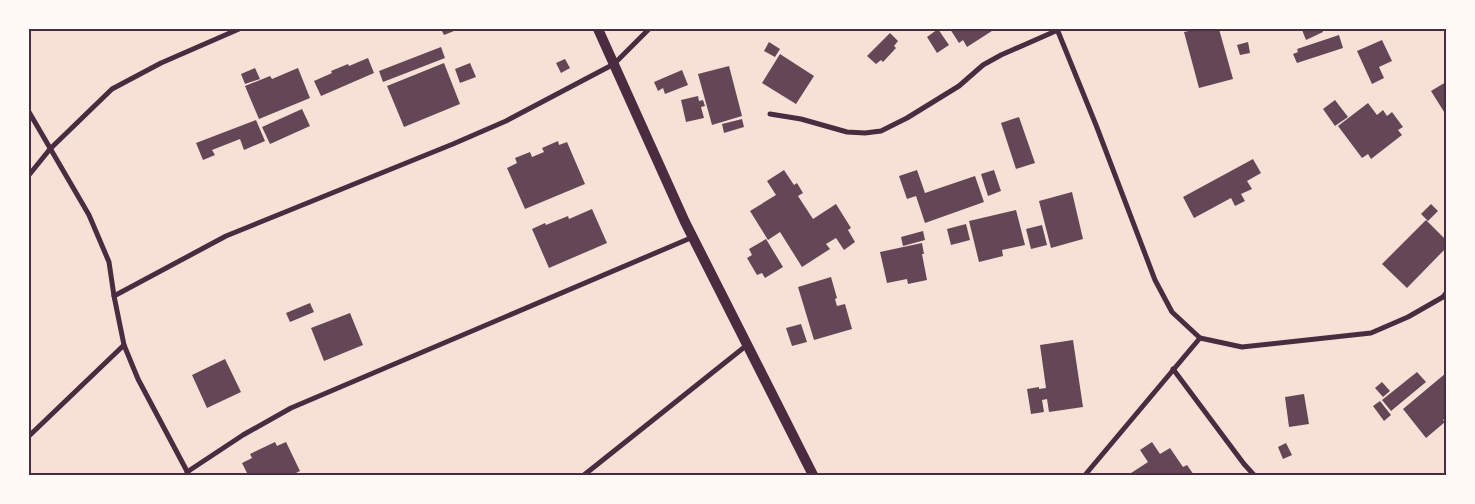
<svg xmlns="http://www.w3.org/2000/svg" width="1475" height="504" viewBox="0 0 1475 504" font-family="'Sofia Sans Condensed',sans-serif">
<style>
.building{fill:#644757}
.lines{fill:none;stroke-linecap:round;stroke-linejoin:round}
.minor{stroke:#4a2c40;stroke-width:5}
.secondary{stroke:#4a2c40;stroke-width:10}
.neatline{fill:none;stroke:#4a2c40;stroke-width:2}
</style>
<rect width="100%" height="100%" fill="#f7e1d7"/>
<g class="building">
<path d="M441 29H459L444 35Z"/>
<path d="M938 29 949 45 937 53 927 37Z"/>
<path d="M950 29H995L967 47 963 40 959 43Z"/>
<path d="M1198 29H1219L1233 79 1199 88 1184 32Z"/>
<path d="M1304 29H1322L1323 32 1306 40 1302 30Z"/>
<path d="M890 33 898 41 894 46 896 48 883 62 881 60 876 64 867 56Z"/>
<path d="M1339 35 1343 48 1297 63 1293 54 1298 52 1297 49Z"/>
<path d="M1382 40 1392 61 1379 67 1384 78 1372 84 1357 51Z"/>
<path d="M769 42 780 49 775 57 764 51Z"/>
<path d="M1248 42 1250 53 1240 55 1237 45Z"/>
<path d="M441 47 445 58 383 82 379 71Z"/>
<path d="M780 54 814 76 796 104 762 83Z"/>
<path d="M368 58 374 73 321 96 314 81 332 73 331 71 348 64 349 66Z"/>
<path d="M565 59 570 68 561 73 556 63Z"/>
<path d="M444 63 460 104 404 127 387 86Z"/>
<path d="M470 63 476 77 460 83 455 69Z"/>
<path d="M729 66 742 116 712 125 698 74Z"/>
<path d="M255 68 260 79 245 84 241 74Z"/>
<path d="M298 68 310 98 259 119 245 86 270 76 272 79Z"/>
<path d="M682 70 688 85 665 94 663 88 658 91 654 82Z"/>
<path d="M1446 82V115L1431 91Z"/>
<path d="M698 96 699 101 703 100 705 106 701 107 704 118 686 122 681 100Z"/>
<path d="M1335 100 1348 117 1335 126 1323 109Z"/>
<path d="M1368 103 1377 115 1383 110 1387 116 1392 112 1403 127 1398 130 1402 135 1371 159 1368 154 1362 158 1338 126Z"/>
<path d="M302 109 310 126 270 144 262 127Z"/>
<path d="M1019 117 1035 163 1016 169 1001 123Z"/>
<path d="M742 119 744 127 724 133 722 124Z"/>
<path d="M256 120 265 141 244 150 240 139 212 150 215 155 203 160 196 143Z"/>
<path d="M558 141 559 145 567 142 585 184 525 209 507 168 517 163 515 158 530 152 532 157 544 152 542 148Z"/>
<path d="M1253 159 1261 173 1247 181 1252 189 1241 194 1245 201 1235 206 1231 198 1194 218 1183 197Z"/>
<path d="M784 170 794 185 797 183 803 193 798 196 813 219 836 204 851 228 848 230 855 242 844 250 836 238 826 244 830 249 802 267 780 232 768 240 750 211 776 195 767 181Z"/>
<path d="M917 170 925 193 975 176 984 202 925 223 916 196 907 199 899 176Z"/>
<path d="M994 170 1001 191 988 196 981 174Z"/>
<path d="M1072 192 1083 239 1051 248 1039 201Z"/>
<path d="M1431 204 1438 211 1428 221 1421 214Z"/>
<path d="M592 209 607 243 549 268 532 229 545 223 546 225 568 216 569 219Z"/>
<path d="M1016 210 1025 245 1002 250 1003 256 979 262 969 221Z"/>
<path d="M1426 220 1446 240V248L1407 288 1382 264Z"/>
<path d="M966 224 970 240 951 245 947 229Z"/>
<path d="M1042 225 1047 245 1031 249 1026 229Z"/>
<path d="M923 231 925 240 903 246 901 237Z"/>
<path d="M766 239 783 267 765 278 762 273 757 275 747 258 752 255 749 249Z"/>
<path d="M922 243 924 254H922L927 280 908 284 907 279 887 283 880 252Z"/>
<path d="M831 277 837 298 835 299 837 306 845 304 852 329 814 340 798 287Z"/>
<path d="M310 303 314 312 290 322 286 313Z"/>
<path d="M350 313 363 345 324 361 311 328Z"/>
<path d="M801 324 807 342 792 346 786 328Z"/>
<path d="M1073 340 1083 407 1049 412 1047 399 1042 400 1044 412 1031 414 1027 389 1039 387V389L1046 388 1040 345Z"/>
<path d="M225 359 241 392 207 408 192 375Z"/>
<path d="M1417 372 1426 382 1391 411 1382 400Z"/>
<path d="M1446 373V417L1443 420 1445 422 1426 438 1403 409Z"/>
<path d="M1382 382 1390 391 1383 397 1375 388Z"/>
<path d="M1304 394 1309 424 1289 427 1285 397Z"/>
<path d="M1380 401 1391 415 1384 421 1373 406Z"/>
<path d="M275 442 277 446 286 442 300 471 292 475H248L242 463 252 458 250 454Z"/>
<path d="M1152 442 1160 454 1170 448 1183 467 1187 465 1194 475H1128L1148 462 1140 450Z"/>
<path d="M1286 443 1292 455 1283 459 1278 447Z"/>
</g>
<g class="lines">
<g class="minor">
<path d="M1057 29 1096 125 1155 280 1172 312 1200 338 1242 347 1371 333 1408 317 1443 297 1446 293"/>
<path d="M29 112 89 215 109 262 114 296 226 236 453 144 506 121 614 64 649 29"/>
<path d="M770 114 801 119 847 132 865 133 881 131 907 118 959 86 983 65 1001 55 1058 30"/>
<path d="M29 175 50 149 112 89 161 63 239 29"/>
<path d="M114 296 124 345 138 379 189 475"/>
<path d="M1173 369 1244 464 1254 475"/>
<path d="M29 436 124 345"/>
<path d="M187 472 243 435 291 408 693 237"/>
<path d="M584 475 747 345"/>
<path d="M1085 475 1200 338"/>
</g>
<path class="secondary" d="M598 29 685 222 813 475"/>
</g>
<rect width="1475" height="504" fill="none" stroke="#fffaf5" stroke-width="60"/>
<rect x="30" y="30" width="1415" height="444" class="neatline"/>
</svg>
